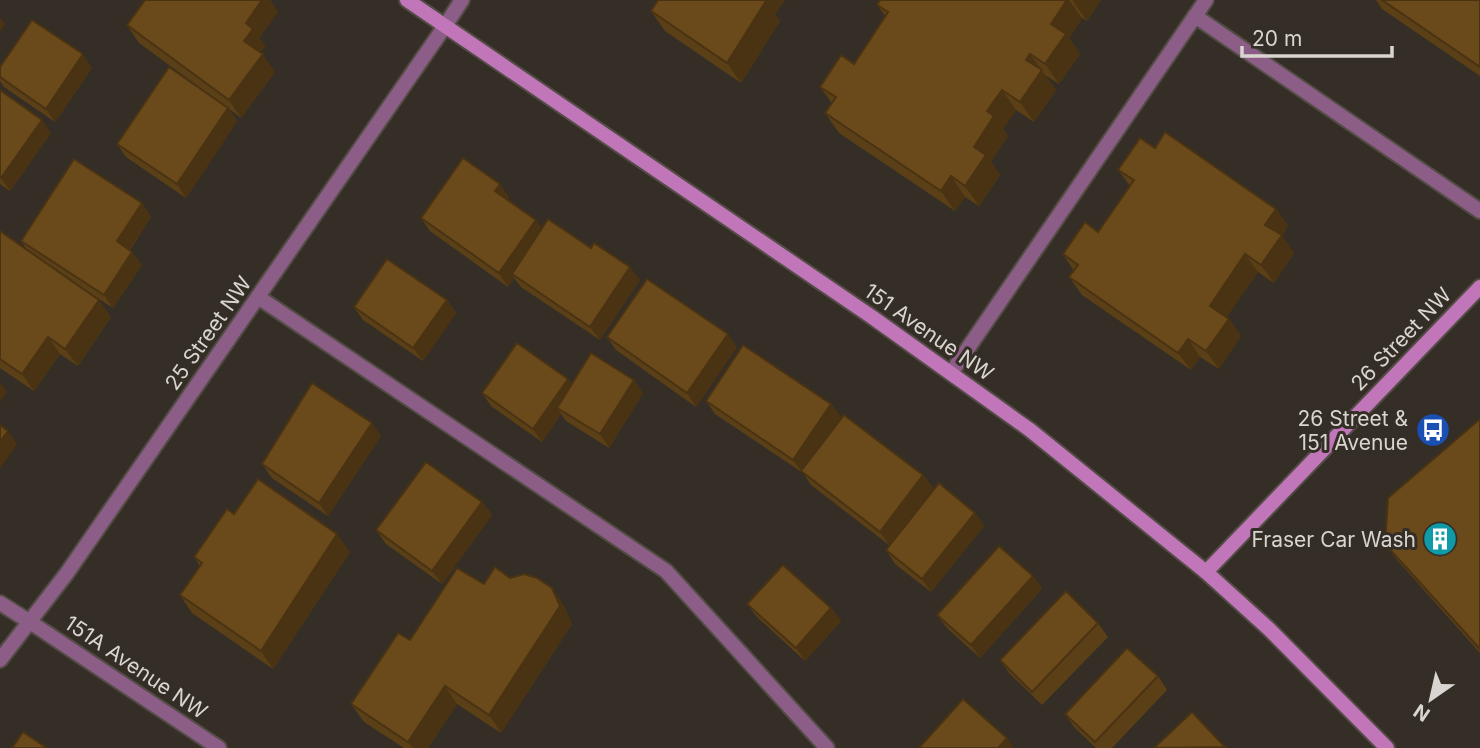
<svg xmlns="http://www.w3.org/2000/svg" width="1480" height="748" viewBox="0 0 1480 748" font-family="Inter,sans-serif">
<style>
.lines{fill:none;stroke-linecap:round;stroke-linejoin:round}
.lane-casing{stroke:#524c45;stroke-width:18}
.street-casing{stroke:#524c45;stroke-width:18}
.secondary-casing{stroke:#524c45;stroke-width:18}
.lane{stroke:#8c5e87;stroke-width:14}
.street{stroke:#8c5e87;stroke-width:14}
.secondary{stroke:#c076b9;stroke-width:14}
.wall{fill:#5b3f17}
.shaded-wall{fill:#4a3313}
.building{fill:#6a491b;stroke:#4a3313;stroke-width:2}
.labels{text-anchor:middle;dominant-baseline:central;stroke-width:6;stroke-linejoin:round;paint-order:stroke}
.street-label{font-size:21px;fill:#d9d5d0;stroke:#342e26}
.poi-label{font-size:21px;fill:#d9d5d0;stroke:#342e26;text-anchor:end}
</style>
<rect width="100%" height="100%" fill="#342e26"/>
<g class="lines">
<g class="lane-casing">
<g id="lane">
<path d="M1195 16 1480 211"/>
<path d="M445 26 462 0"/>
<path d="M258 297 666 571 827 748"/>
<path d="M951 373 1206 0"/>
<path d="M0 603 30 622"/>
</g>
</g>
<g class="street-casing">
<g id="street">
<path d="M30 622 219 748"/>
<path d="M0 660 67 573 445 26"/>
</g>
</g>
<g class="secondary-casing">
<g id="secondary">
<path d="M407 0 872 317 1030 430 1206 572 1269 629 1387 748"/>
<path d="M1206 572 1480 287"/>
</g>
</g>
<use href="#lane" class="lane"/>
<use href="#street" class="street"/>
<use href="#secondary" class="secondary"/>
</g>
<g class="wall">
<path d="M145 0H270L278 12 259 38 265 46 260 53 275 72 241 118 228 108 237 121 186 198 126 157 117 144 224 105 139 43 127 25Z"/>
<path d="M658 0H785L775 14 780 21 741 83 665 31 651 11Z"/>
<path d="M880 0H1101L1087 21 1082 18 1069 38 1080 54 1059 84 1045 75 1056 90 1034 122 1016 110 1003 129 1008 136 991 162 1000 175 979 206 965 197 955 211 839 133 825 113 832 103 820 87 854 64 886 17 877 5Z"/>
<path d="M1376 0H1480V76L1382 9Z"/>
<path d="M0 67 92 68 55 122 4 87 0 81Z"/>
<path d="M0 90 51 133 10 191 0 184Z"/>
<path d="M1155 148 1276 209 1288 226 1282 236 1294 253 1274 283 1258 272 1226 317 1229 319 1241 336 1219 369 1200 357 1191 370 1082 295 1069 277 1074 271 1063 254 1098 232 1130 186 1118 170Z"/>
<path d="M509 197 508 200 542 228 640 280 600 340 521 287 514 278 508 287 430 231 421 218Z"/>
<path d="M142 203 151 217 130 250 142 265 113 308 85 290 111 317 78 366 60 354 34 391 0 368V231L27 250 21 241Z"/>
<path d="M447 300 456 313 423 361 363 320 354 307Z"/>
<path d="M607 337 737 347 696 407 616 350Z"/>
<path d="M568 379 572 384 643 393 609 448 566 421 561 414 542 442 491 406 482 393Z"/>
<path d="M706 401 831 404 841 417 824 441 923 475 933 488 889 545 811 485 803 473 715 414Z"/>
<path d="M1480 419V653L1398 561 1385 544Z"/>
<path d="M381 436 328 516 272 478 262 464Z"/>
<path d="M482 502 492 515 442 584 386 544 376 530Z"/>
<path d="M975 513 984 526 931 592 895 564 886 550Z"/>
<path d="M234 514 350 552 273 669 192 613 180 595 200 566 194 557Z"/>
<path d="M1033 576 1042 589 980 658 947 628 937 615Z"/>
<path d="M510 578 552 588 564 606 572 624 501 733 457 704 428 748H404L364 722 351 704 410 640 484 584Z"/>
<path d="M747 604 831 608 841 621 805 661 757 617Z"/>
<path d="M1098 623 1108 637 1042 705 1009 673 1000 660Z"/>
<path d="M1158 676 1167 690 1112 748H1096L1074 727 1065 714Z"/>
</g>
<g class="shaded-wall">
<path d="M262 0H270L278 12 259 38 265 46 256 58 244 41 246 23Z"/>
<path d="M761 0H785L775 14 780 21 741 83 727 63Z"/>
<path d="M1067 0H1069L1082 18 1069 38 1080 54 1059 84 1045 64 1051 24Z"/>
<path d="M1074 0H1101L1087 21 1073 1Z"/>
<path d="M0 17 5 24 0 32Z"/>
<path d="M83 54 92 68 55 122 46 109Z"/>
<path d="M263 54 275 72 241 118 229 100Z"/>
<path d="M1030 54 1056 90 1034 122 1020 102 1026 60Z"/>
<path d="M1002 90 1016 110 1003 129 1008 136 991 162 1000 175 979 206 965 186 974 147 987 111Z"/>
<path d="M228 108 237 121 186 198 177 184Z"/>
<path d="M42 120 51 133 10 191 1 178Z"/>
<path d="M951 176 965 197 955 211 941 191Z"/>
<path d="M500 184 509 197 505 204 495 191Z"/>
<path d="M142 203 151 217 126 255 117 241Z"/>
<path d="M1276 209 1288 226 1282 236 1294 253 1274 283 1261 265 1265 225Z"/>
<path d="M536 220 546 233 512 274 514 278 508 287 499 273Z"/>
<path d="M132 252 142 265 113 308 104 295Z"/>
<path d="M1245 254 1258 272 1222 324 1210 306Z"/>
<path d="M630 267 640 280 600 340 590 327Z"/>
<path d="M99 300 111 317 78 366 65 349Z"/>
<path d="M447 300 456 313 423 361 413 348Z"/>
<path d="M1229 319 1241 336 1219 369 1206 351Z"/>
<path d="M728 334 737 347 696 407 687 393Z"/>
<path d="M48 337 60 354 34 391 22 374Z"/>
<path d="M1188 339 1200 357 1191 370 1178 353Z"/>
<path d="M568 379 577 392 557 408 561 414 542 442 533 429Z"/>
<path d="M634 380 643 393 609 448 600 434Z"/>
<path d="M0 382 7 392 0 402Z"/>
<path d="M831 404 841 417 803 473 793 460Z"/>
<path d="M372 423 381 436 328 516 319 503Z"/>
<path d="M8 431 17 444 0 469V442Z"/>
<path d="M923 475 933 488 889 545 880 532Z"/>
<path d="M482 502 492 515 442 584 432 571Z"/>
<path d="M975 513 984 526 931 592 922 579Z"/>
<path d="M337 534 350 552 273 669 261 651Z"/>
<path d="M1033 576 1042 589 980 658 971 645Z"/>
<path d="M552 588 564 606 572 624 501 733 489 715Z"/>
<path d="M831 608 841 621 805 661 796 648Z"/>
<path d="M445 686 457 704 428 748H413L408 742Z"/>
<path d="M1007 738 1014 748H998Z"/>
</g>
<g class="building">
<path d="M145 0H262L246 23 253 29 244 41 263 54 229 100 127 25Z"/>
<path d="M658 0H764L766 1 727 63 651 11Z"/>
<path d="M880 0H1067L1051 24 1066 34 1045 64 1030 54 1026 60 1042 70 1020 102 1002 90 987 111 994 116 974 147 986 155 965 186 951 176 941 191 825 113 836 97 820 87 841 55 854 64 888 12 877 5Z"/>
<path d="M1382 0H1480V67Z"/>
<path d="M32 20 83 54 46 109 0 77V67Z"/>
<path d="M169 67 228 108 177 184 117 144Z"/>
<path d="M0 90 42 120 1 178 0 177Z"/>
<path d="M1165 132 1276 209 1265 225 1282 235 1261 265 1245 254 1210 306 1229 319 1206 351 1188 339 1178 353 1069 277 1078 265 1063 254 1085 222 1098 232 1134 180 1118 170 1140 138 1155 148Z"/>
<path d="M463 158 500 184 495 191 536 220 499 273 421 218Z"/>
<path d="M74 159 142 203 117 241 132 252 104 295 21 241Z"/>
<path d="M548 219 591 248 594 243 630 267 590 327 512 274Z"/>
<path d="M0 231 99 300 65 349 48 337 22 374 0 359Z"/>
<path d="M387 259 447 300 413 348 354 307Z"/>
<path d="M647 279 728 334 687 393 607 337Z"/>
<path d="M517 343 568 379 533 429 482 393Z"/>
<path d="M743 345 831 404 793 460 706 401Z"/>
<path d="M591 353 634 380 600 434 557 408Z"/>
<path d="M312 383 372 423 319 503 262 464Z"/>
<path d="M844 415 923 475 880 532 801 471Z"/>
<path d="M1480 419V649L1385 544 1388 498Z"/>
<path d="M0 425 8 431 0 442Z"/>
<path d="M426 462 482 502 432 571 376 530Z"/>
<path d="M258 479 337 534 261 651 180 595 202 563 194 557 227 509 234 514Z"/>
<path d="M939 483 975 513 922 579 886 550Z"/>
<path d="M999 546 1033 576 971 645 937 615Z"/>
<path d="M783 565 831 608 796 648 747 604Z"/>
<path d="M495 567 510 578 524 574 537 578 552 588 560 606 489 715 445 686 408 742 351 704 398 633 410 640 457 568 484 584Z"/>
<path d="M1066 591 1098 623 1032 692 1000 660Z"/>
<path d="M1127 648 1158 676 1095 742 1065 714Z"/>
<path d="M963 699 1007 738 998 748H919Z"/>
<path d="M1192 712 1225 747 1154 748Z"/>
<path d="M23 732 47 748H12Z"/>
</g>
<defs>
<g id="bus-disc" transform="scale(1.75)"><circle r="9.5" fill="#1a4fb4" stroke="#342e26"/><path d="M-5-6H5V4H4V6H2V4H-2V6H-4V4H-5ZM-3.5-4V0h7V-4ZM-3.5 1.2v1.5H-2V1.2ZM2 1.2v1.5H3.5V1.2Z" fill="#fff"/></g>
<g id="building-disc" transform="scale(1.75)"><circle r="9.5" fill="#0f9aa8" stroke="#342e26"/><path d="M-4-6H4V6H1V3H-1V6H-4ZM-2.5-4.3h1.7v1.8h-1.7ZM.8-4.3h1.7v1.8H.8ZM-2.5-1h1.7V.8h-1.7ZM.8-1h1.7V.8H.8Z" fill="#fff"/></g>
</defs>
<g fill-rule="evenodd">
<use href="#bus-disc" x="1433" y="430"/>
<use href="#building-disc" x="1440" y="539"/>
</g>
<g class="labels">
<g class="street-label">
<text transform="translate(929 332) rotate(35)">151 Avenue NW</text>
<text transform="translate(208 333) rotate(-55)">25 Street NW</text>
<text transform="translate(1401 339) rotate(-46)">26 Street NW</text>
<text transform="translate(136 667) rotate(34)">151A Avenue NW</text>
</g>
<g class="poi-label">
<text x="1408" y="418">26 Street &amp;<tspan x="1408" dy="24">151 Avenue</tspan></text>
<text x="1416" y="539">Fraser Car Wash</text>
</g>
</g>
<g transform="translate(1431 699) rotate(214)" stroke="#342e26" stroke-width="5" paint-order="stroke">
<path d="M0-5L12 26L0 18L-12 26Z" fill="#d9d5d0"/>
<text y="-10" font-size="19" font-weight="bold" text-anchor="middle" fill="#d9d5d0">N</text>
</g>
<path d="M1242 46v10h150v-10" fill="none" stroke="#d9d5d0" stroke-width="3.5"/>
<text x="1252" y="46" font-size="21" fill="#d9d5d0" stroke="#342e26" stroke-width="5" paint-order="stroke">20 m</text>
</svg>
